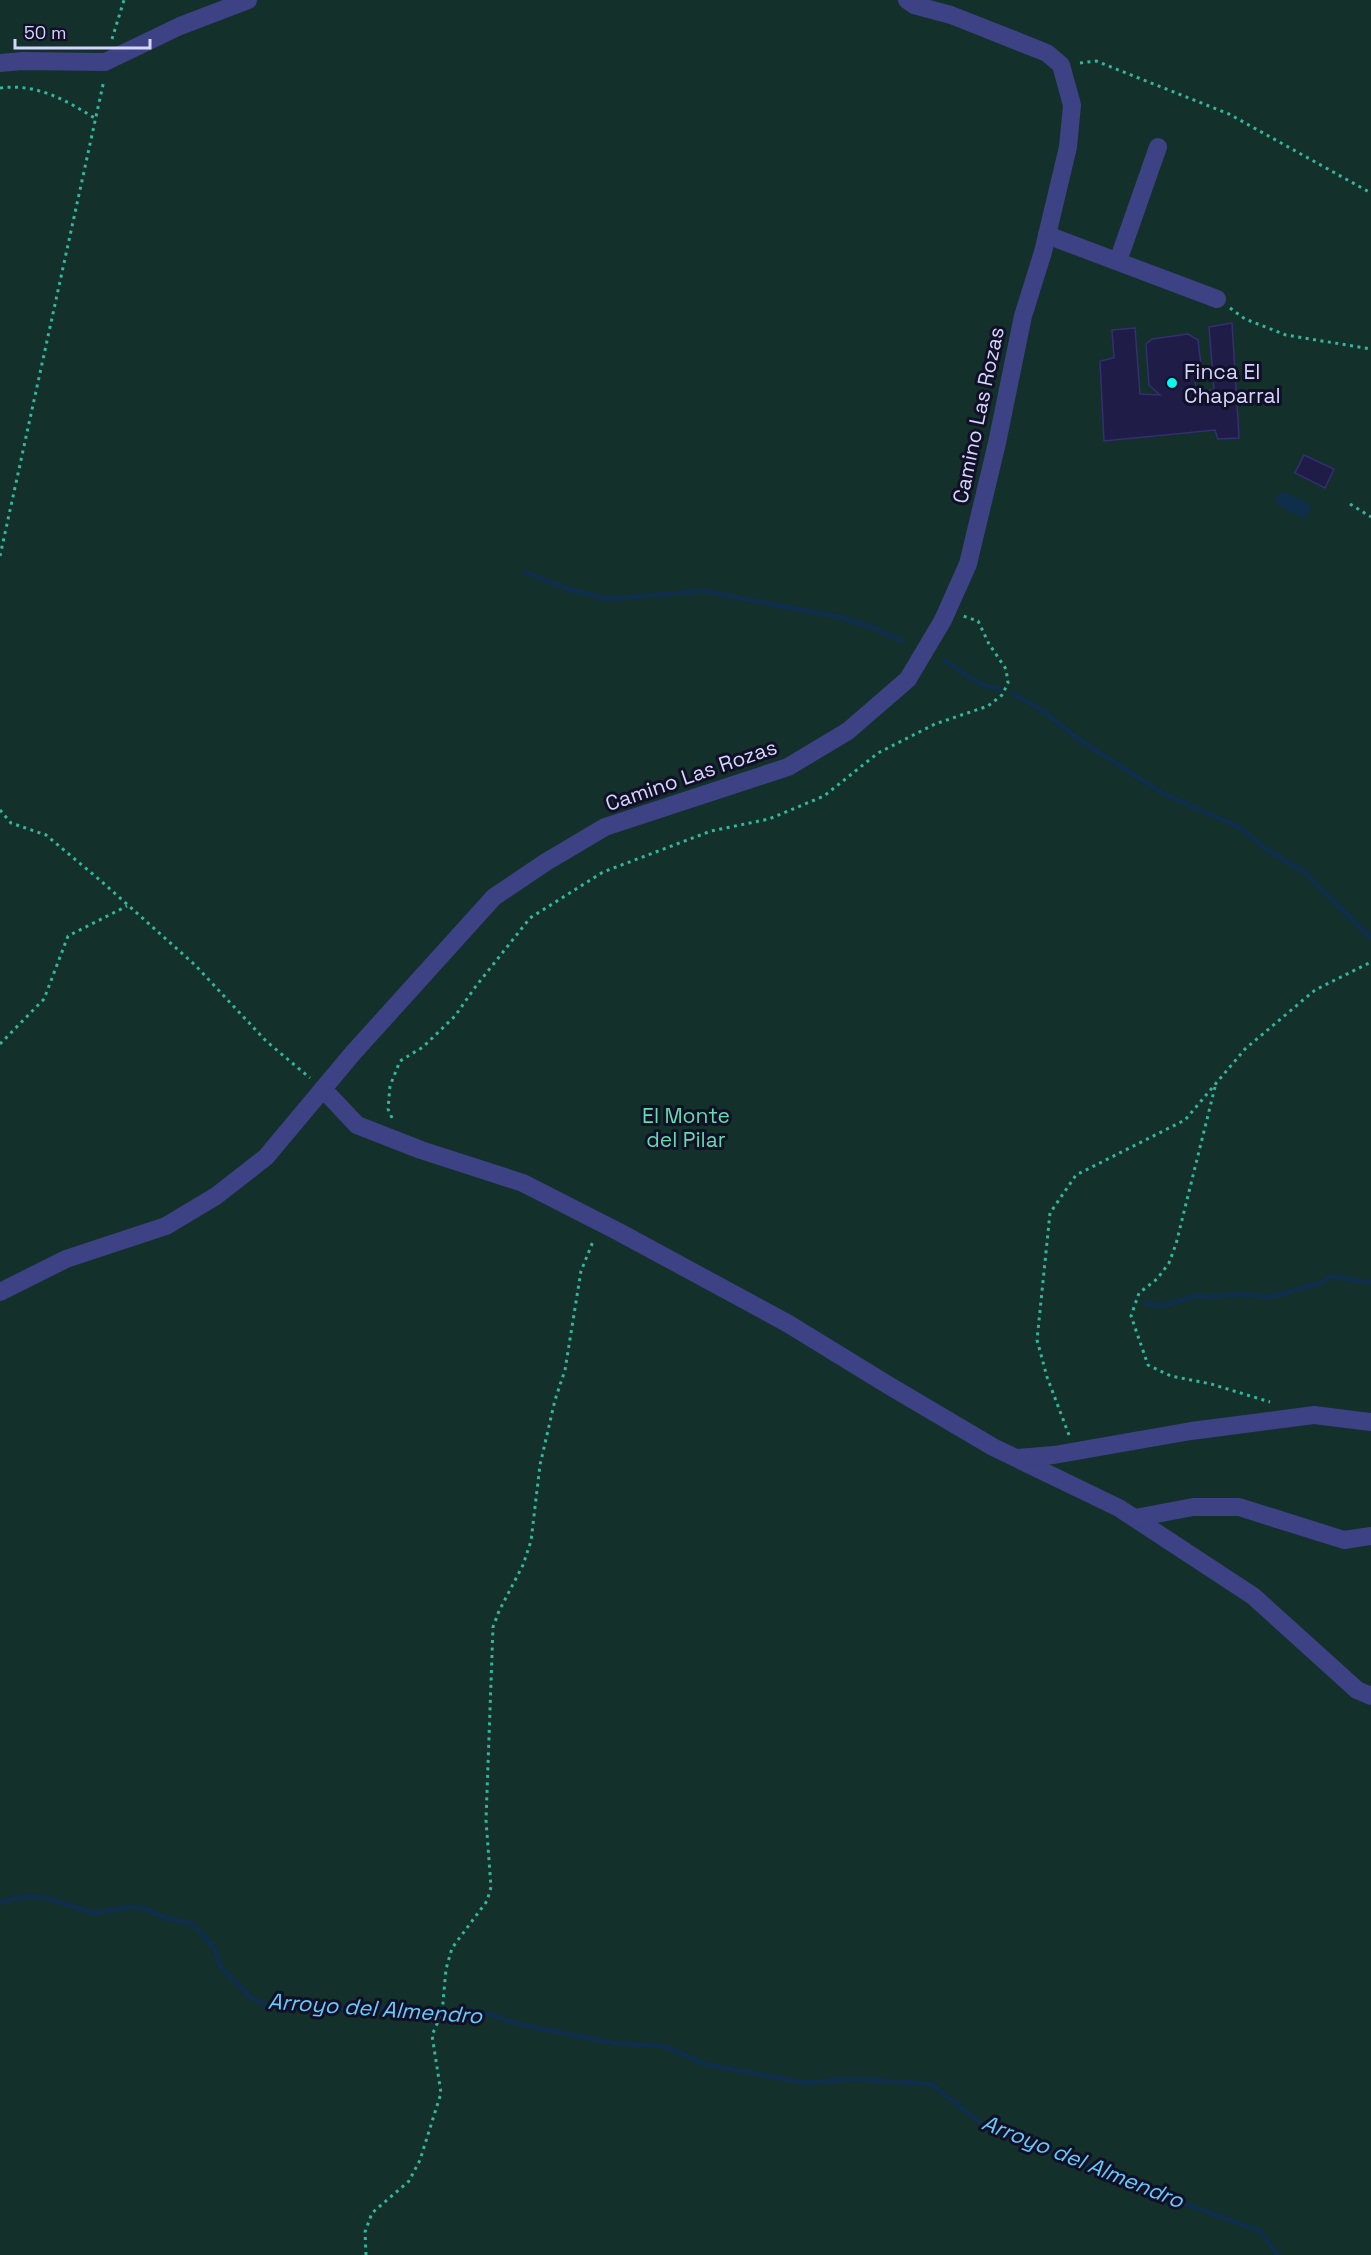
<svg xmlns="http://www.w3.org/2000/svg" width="1371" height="2255" viewBox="0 0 1371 2255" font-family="'Space Grotesk',sans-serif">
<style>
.green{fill:#13302b}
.water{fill:#0f2e4a}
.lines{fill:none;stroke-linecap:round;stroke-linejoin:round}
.stream{stroke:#0f2e4a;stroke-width:5}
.building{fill:#1f1c47;stroke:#332f72;stroke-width:1.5}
.path{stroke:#32b69d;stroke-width:3;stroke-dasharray:3 4.5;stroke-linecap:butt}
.minor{stroke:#3c4284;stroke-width:18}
.poi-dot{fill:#06faf2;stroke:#111026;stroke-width:2}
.labels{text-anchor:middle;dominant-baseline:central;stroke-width:6;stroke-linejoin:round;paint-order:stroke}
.poi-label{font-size:21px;fill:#d5d6fe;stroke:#111026;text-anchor:start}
.street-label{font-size:21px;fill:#d5d6fe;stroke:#111026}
.park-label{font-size:21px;fill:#62ddaf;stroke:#111026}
.water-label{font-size:22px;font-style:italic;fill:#66cafc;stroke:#111026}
</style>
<rect width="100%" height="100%" fill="#111026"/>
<rect class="green" x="0" y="0" width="1371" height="2255"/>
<path class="water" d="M1283 491 1312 505 1305 519 1277 505 1275 497Z"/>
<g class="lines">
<g class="stream">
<path d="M525 572 568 589 607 599 704 591 839 617 872 627 902 641"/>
<path d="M945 661 980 684 999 689"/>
<path d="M1013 693 1043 711 1077 738 1162 793 1237 826 1270 852 1302 870 1371 938"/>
<path d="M1145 1303 1161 1306 1199 1295 1207 1297 1240 1294 1271 1297 1323 1282 1329 1276C1341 1277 1363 1283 1371 1282"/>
<path d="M0 1902 21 1897H43L94 1913 131 1907 143 1908 166 1918 193 1924 215 1949 220 1966 251 1998 270 2006 320 2010 374 2008 405 2012 442 2013 468 2010 493 2015 514 2023 613 2043 664 2046 704 2064 806 2083 852 2079 931 2084 982 2124 1172 2199 1260 2231 1278 2255"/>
</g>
</g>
<g class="building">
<path d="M1232 323 1239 438 1218 439 1215 430 1104 441 1100 361 1114 358 1112 330 1135 328 1140 394 1160 395 1149 385 1146 344 1152 339 1188 334 1198 340 1202 374 1195 381 1196 390H1214L1209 327Z"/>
<path d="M1304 455 1334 469 1325 488 1295 473Z"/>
</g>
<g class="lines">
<g class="path">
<path d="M112 39 124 0"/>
<path d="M1080 63 1096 61 1229 114 1371 193"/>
<path d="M0 88C36 83 66 100 96 119"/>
<path d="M1230 308 1245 319 1286 335 1371 349"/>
<path d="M1350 504 1371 517"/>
<path d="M0 556 104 80"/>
<path d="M0 810 11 823 46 835 101 881 195 965 266 1041 310 1078"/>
<path d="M0 1044 44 999 68 936 127 906"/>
<path d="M1215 1087 1176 1244 1169 1263 1157 1279 1139 1293 1131 1316 1148 1365 1171 1376 1211 1384 1270 1402"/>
<path d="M392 1118 388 1109 390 1086 400 1061 423 1047 455 1016 476 986 530 918 603 872 711 831 769 819 824 796 878 753 935 724 988 706 1002 695 1008 683 1006 669 989 644 978 621 963 616"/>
<path d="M1069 1435 1047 1377 1037 1340 1050 1213 1076 1175 1185 1120 1245 1049 1315 990 1371 962"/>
<path d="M366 2255 365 2232 372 2213 409 2181 420 2160 441 2093 432 2035 442 2013 446 1969 452 1948 487 1901 491 1887 486 1820 493 1627 499 1611 523 1565 531 1541 540 1465 555 1400 565 1370 581 1271 594 1239"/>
</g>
<g class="minor">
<path d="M0 63 22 61 105 62 180 26 248 0"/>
<path d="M1047 235 1217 299"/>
<path d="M1118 261 1158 147"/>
<path d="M323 1089 357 1125 421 1150 523 1183 619 1232 787 1323 888 1385 993 1447 1119 1508 1253 1596 1357 1690 1371 1696"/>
<path d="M0 1292 66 1259 166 1226 216 1196 266 1157 353 1053 494 897 546 862 605 827 788 767 848 731 908 679 943 620 968 564 997 443 1023 316 1043 252 1068 147 1072 105 1061 65 1047 53 951 15 914 5 907 0"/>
<path d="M1017 1458 1054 1455 1191 1431 1314 1415 1371 1422"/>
<path d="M1135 1518 1193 1507H1239L1344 1540 1371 1536"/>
</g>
</g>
<circle class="poi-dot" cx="1172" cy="383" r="6"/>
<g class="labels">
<g class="poi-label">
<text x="1184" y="371">Finca El<tspan x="1184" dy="24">Chaparral</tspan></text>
</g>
<g class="street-label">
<text transform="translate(978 415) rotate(-78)">Camino Las Rozas</text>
<text transform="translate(691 775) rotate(-19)">Camino Las Rozas</text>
</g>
<g class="park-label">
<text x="686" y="1115">El Monte<tspan x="686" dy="24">del Pilar</tspan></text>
</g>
<g class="water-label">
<text transform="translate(375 2008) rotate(4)">Arroyo del Almendro</text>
<text transform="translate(1083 2161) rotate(22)">Arroyo del Almendro</text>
</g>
</g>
<path d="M15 39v9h135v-9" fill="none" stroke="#d5d6fe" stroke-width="3"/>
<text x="24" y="39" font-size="18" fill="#d5d6fe" stroke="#111026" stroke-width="4.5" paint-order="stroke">50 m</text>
</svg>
